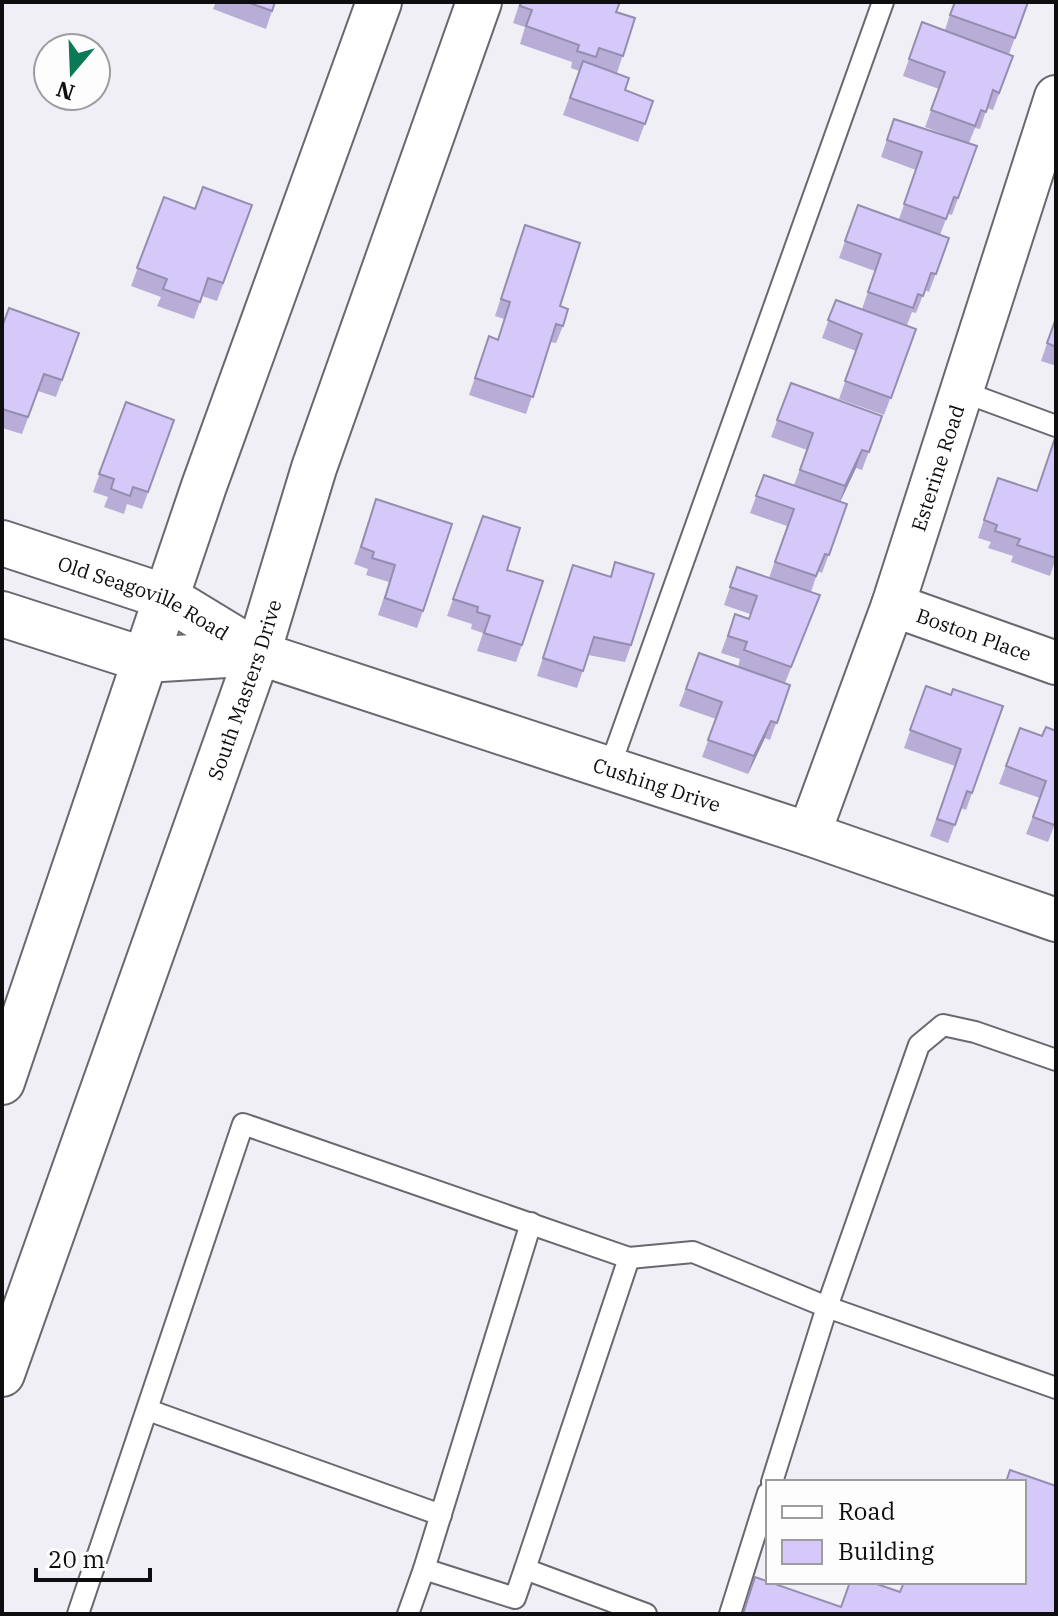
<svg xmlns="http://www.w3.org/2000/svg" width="1058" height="1616" viewBox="0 0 1058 1616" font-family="'IBM Plex Serif',serif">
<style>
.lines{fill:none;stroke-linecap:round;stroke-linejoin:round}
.lane-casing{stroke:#6a686e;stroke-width:24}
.street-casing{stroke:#6a686e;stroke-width:46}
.secondary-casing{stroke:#6a686e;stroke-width:48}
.lane{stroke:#fff;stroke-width:20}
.street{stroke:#fff;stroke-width:42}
.secondary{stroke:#fff;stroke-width:44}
.wall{fill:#b7add7}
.shaded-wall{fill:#958daf}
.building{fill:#d5c9fa;stroke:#958daf;stroke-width:2}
.labels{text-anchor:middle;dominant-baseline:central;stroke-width:7;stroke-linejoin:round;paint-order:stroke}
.street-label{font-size:20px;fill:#0e0e10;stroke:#fdfdfe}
</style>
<rect width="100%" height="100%" fill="#f0eff5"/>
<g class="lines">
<g class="lane-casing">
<g id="lane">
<path d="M961 391 1056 426"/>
<path d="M609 769 883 2"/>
<path d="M148 1410 441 1515"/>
<path d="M772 1482 827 1307 1056 1388"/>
<path d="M424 1569 531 1223"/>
<path d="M525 1569 629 1258"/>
<path d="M78 1614 243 1124 629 1258 693 1252 827 1307 919 1045 943 1025 975 1032 1056 1060"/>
<path d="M408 1614 424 1569 515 1598 525 1569 646 1614"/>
<path d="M730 1614 768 1493"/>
</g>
</g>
<g class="street-casing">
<g id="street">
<path id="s1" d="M893 605 1056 663"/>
<path id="s2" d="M258 653 809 834 1056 920"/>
<path id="s3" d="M809 834 893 605 1056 97"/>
</g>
</g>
<g class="secondary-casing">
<g id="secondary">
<path id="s4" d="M2 543 166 597 258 653"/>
<path d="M2 614 145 660 258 653"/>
<path d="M2 1082 204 486 379 2"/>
<path id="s5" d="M2 1374 258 653 314 468 479 2"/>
</g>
</g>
<use href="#lane" class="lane"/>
<use href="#street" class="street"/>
<use href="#secondary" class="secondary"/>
</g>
<g class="wall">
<path d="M216 2H275L266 29 213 9Z"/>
<path d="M520 2 635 18 617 73 625 90 653 101 638 142 563 115 579 71 571 68 572 62 520 44 525 27 513 23Z"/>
<path d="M954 2H1028L1009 54 1013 56 993 110 987 108 980 129 975 128 969 143 977 146 952 215 948 214 940 235 949 238 929 292 925 290 916 313 912 312 907 325 916 329 884 415 839 399 856 351 822 338 836 300 862 309 875 271 839 258 858 205 899 219 916 170 881 157 894 119 965 142 925 127 939 89 903 76 922 22 945 30Z"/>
<path d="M164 197 195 209 252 205 217 301 202 296 194 319 157 306 161 297 131 286Z"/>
<path d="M525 225 560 306 563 326 556 343 550 342 526 414 469 395 489 336 498 339 504 319 495 316Z"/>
<path d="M1056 317V366L1041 361Z"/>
<path d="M2 326 79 333 56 397 38 391 22 434 2 428Z"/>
<path d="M791 383 882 416 862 470 856 468 840 502 847 504 822 573 818 571 811 592 820 595 785 683 790 685 770 740 765 738 748 774 702 757 716 719 679 706 699 653 738 667 740 659 721 653 735 614 749 619 750 614 724 605 737 567 769 578 787 526 750 513 764 475 794 485 807 450 771 437Z"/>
<path d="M126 402 174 420 142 509 127 504 124 514 104 507 108 497 93 492Z"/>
<path d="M992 495 1056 558 1050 576 1011 562 1013 556 988 548 991 542 978 538Z"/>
<path d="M376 499 423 611 417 628 378 615 389 582 366 575 368 569 354 564Z"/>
<path d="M483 516 507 570 522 645 516 662 477 651 483 633 471 629 472 624 447 616Z"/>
<path d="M615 562 631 645 625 662 588 655 577 688 537 676 573 565 610 577Z"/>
<path d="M926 686 951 695 1003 706 966 810 961 808 948 843 930 836 955 766 904 748Z"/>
<path d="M1020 728 1042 736 1056 821 1048 842 1026 834 1040 798 999 784Z"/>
</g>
<g class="shaded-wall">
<path d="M862 450 856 468 839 504 845 486Z"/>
<path d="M771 721 765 738 748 774 754 756Z"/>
</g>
<g class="building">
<path d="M247 2H275L272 11Z"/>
<path d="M521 2H620L616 12 635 18 623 56 599 48 596 57 577 51 579 45 526 26 532 10 520 6Z"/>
<path d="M955 2H1028L1015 38 950 15Z"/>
<path d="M922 22 1013 56 999 93 993 90 986 112 981 110 975 126 931 110 945 72 909 59Z"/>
<path d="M583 61 629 78 625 90 653 101 645 124 570 98Z"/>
<path d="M894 119 977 146 958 198 954 197 946 219 904 204 922 152 887 140Z"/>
<path d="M203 187 252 205 223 283 208 278 200 302 163 289 167 279 137 268 164 197 195 209Z"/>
<path d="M858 205 949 238 936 274 931 273 923 296 918 294 913 308 868 292 881 254 845 241Z"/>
<path d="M525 225 580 243 560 306 568 309 563 326 556 324 533 397 475 378 489 336 498 340 510 302 501 299Z"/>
<path d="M836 300 916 329 891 398 845 381 862 334 828 320Z"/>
<path d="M9 308 79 333 62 380 44 374 28 417 2 409V327Z"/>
<path d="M1056 318V347L1047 343Z"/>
<path d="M791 383 882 416 869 452 862 450 845 486 800 470 813 433 777 420Z"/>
<path d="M126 402 174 420 148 492 133 487 130 496 111 489 114 479 99 474Z"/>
<path d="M1056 435V558L1017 545 1020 539 995 531 997 525 984 520 998 478 1037 491Z"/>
<path d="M764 475 847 504 829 555 825 554 816 576 775 562 794 509 756 496Z"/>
<path d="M376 499 452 524 423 611 385 598 395 565 372 558 374 552 361 547Z"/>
<path d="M483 516 520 528 507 570 543 581 522 645 484 633 490 616 477 612 478 607 453 599Z"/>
<path d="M615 562 654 574 631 645 594 637 583 671 543 658 573 565 611 577Z"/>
<path d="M737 567 820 595 791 667 744 650 747 642 728 636 735 614 749 619 757 596 730 587Z"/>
<path d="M699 653 790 685 777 723 771 721 754 756 708 740 722 702 686 689Z"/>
<path d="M926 686 951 695 953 689 1003 706 972 793 967 791 955 825 937 819 961 749 910 730Z"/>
<path d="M1046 727 1056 731V821L1054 825 1033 817 1046 781 1006 766 1020 728 1042 736Z"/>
<path d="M1010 1470 1056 1486V1614H743L755 1577 841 1607 850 1582H871L900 1592 904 1582H1024V1482H1006Z"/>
</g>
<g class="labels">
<g class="street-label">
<text stroke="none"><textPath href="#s3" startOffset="388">Esterine Road</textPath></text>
<text stroke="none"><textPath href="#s4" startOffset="152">Old Seagoville Road</textPath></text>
<text stroke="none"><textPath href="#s1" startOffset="86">Boston Place</textPath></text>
<text stroke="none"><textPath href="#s5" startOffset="726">South Masters Drive</textPath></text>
<text stroke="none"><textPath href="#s2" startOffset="420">Cushing Drive</textPath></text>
</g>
</g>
<rect width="1058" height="1616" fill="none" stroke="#0e0e10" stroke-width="8"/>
<rect x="766" y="1480" width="260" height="104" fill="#fdfdfe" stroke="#9d9d9f" stroke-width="2"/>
<rect x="782" y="1506" width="40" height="12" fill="#ffffff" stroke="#9d9d9f" stroke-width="2"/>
<text x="838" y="1520" font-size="24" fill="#0e0e10">Road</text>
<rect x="782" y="1540" width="40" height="24" fill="#d5c9fa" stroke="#9d9d9f" stroke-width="2"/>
<text x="838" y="1560" font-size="24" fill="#0e0e10">Building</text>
<g transform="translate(72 72) rotate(199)"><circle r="38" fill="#fdfdfe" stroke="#9d9d9f" stroke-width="2"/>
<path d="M0-6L14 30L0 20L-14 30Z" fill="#087a56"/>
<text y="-12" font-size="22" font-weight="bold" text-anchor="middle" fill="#0e0e10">N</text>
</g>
<path d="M36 1568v12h114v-12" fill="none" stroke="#0e0e10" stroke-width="4"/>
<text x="48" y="1568" font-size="24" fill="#0e0e10" stroke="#fdfdfe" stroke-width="6" paint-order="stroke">20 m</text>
</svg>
